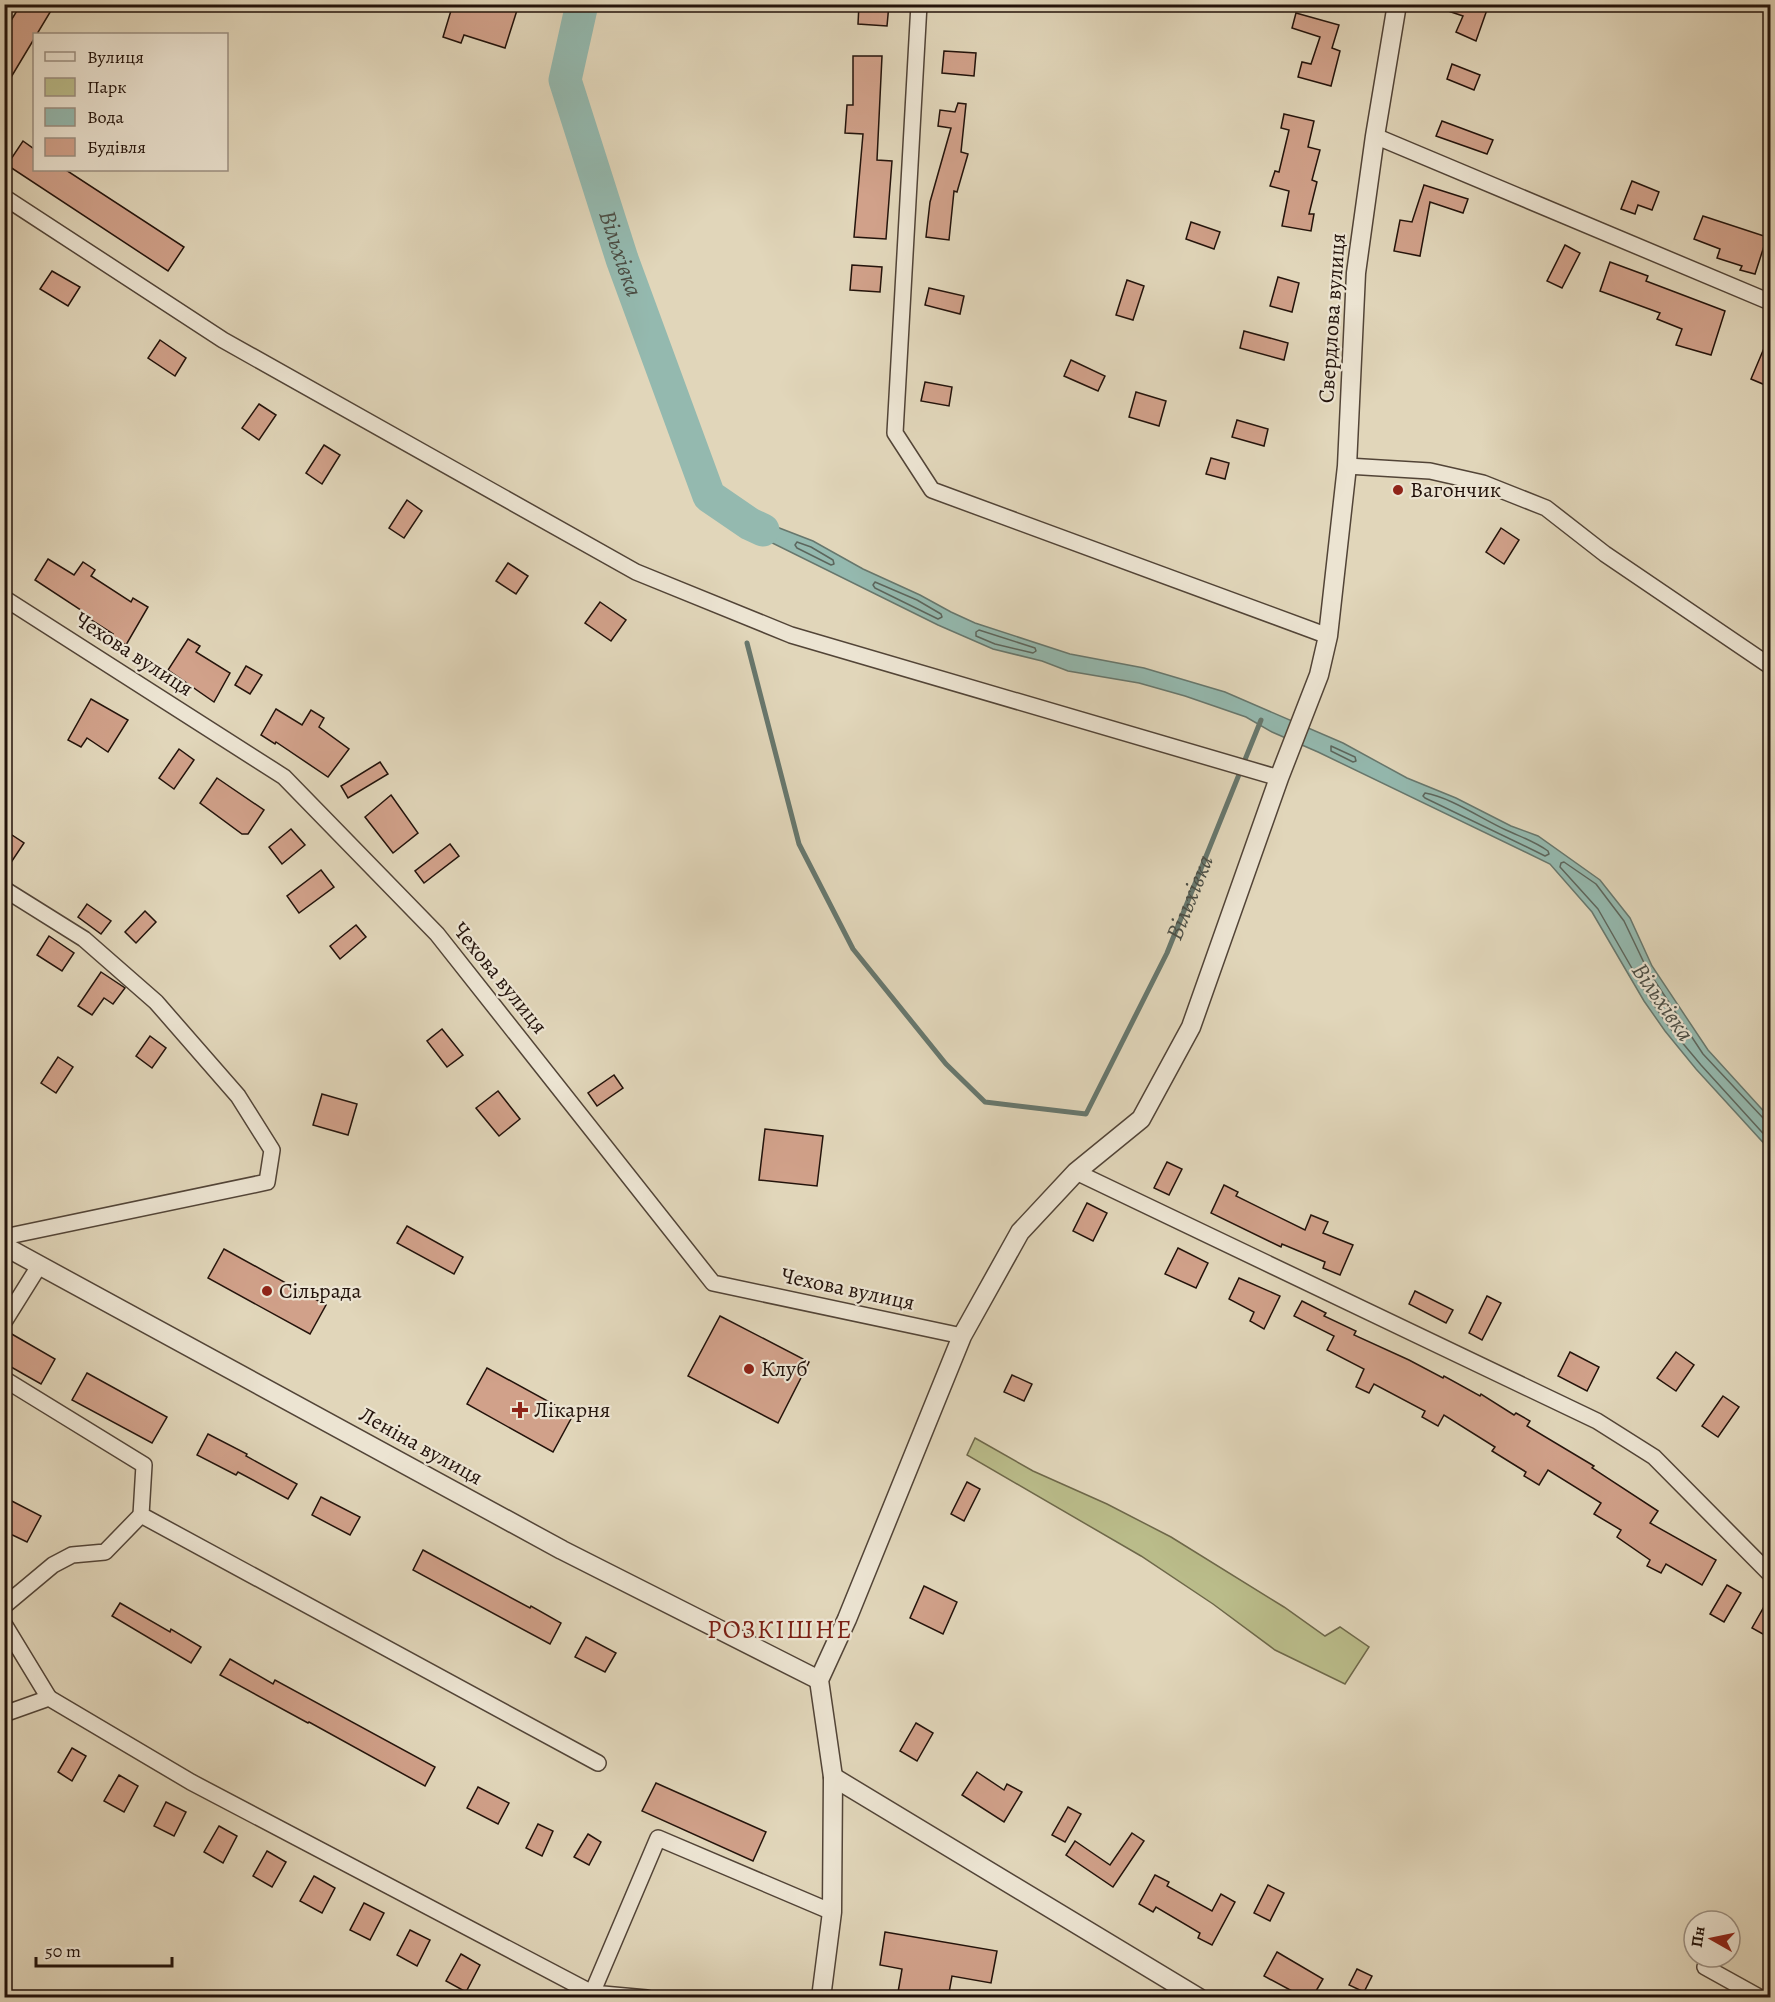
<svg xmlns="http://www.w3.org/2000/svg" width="1775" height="2002" viewBox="0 0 1775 2002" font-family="Alegreya,serif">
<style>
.green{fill:#babc8a;stroke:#6e684a;stroke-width:1.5}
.water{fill:#94b9af;stroke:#67776d;stroke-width:1.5}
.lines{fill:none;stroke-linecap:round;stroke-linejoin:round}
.shore{stroke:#5c665d;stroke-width:1.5}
.stream{stroke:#67776d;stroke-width:5}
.river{stroke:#94b9af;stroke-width:33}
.building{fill:#d1a18a;stroke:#23130b;stroke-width:1.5}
.minor-casing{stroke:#524437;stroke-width:18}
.tertiary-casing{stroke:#524437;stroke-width:21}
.minor{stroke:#ece4d2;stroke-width:15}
.tertiary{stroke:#ece4d2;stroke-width:18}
.poi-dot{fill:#8f2418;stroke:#ece4d2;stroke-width:2}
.labels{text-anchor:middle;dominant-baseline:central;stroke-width:4.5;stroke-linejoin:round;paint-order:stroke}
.street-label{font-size:22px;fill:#23130b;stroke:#ece4d2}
.poi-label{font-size:22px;fill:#23130b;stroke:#ece4d2;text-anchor:start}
.water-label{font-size:24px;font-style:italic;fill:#4b4d44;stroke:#ece4d2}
.quarter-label{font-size:26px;letter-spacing:1.5px;fill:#7a1f14;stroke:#ece4d2}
</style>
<rect width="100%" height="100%" fill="#e1d6ba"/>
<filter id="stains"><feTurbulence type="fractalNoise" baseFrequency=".00333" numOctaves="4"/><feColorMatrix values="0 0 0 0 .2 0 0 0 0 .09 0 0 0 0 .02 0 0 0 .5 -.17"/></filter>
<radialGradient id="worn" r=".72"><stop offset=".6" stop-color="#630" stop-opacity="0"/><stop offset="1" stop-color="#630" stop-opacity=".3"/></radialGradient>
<path class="green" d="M975 1438 1033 1471 1107 1504 1171 1537 1284 1607 1325 1636 1340 1627 1369 1647 1345 1684 1275 1650 1213 1604 1141 1556 967 1455Z"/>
<path class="water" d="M730 503 769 524 813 541 863 569 920 595 951 612 975 623 1070 654 1144 668 1225 692 1343 743 1407 778 1456 798 1511 826 1538 836 1600 880 1630 918 1652 966 1708 1050 1770 1118V1150L1696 1069 1665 1031 1644 1001 1592 912 1550 864 1318 752 1272 732 1246 717 1185 696 1139 683 1068 671 1042 661 993 649 938 625 744 529 721 513Z"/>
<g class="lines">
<g class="shore">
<path d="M797 542 811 547 833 560 834 564 831 565 797 548 795 545Z"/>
<path d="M875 582 917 600 941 614 942 617 938 619 875 588 873 585Z"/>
<path d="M979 630 1032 647 1035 648 1036 651 1033 653 995 644 976 636V632Z"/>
<path d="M1331 746 1355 757 1356 761 1353 762 1331 751Z"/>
<path d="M1425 793C1450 797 1482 819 1506 830 1521 837 1534 841 1548 851L1549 854 1545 856 1535 851 1425 798 1423 796Z"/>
<path d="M1770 1121 1764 1119 1703 1054 1647 969 1624 921 1596 884 1564 862 1561 863 1560 867 1598 909 1649 998 1670 1028 1701 1065 1770 1141"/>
</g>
<path class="stream" id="s1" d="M747 643 799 844 853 949 946 1064 985 1102 1086 1114 1167 953 1261 720"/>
<path class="river" id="s2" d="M582 4 565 80 622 259 709 496 750 524 763 530"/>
</g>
<g class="building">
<path d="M21 4H55L37 34H34V39L4 89V32Z"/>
<path d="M453 4H519L505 48 464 35 461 43 443 37Z"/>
<path d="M859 4H889L887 26 858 24Z"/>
<path d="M1436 4H1489L1476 41 1456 32 1463 16 1436 7Z"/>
<path d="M1296 13 1339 25 1332 48 1340 51 1331 86 1298 77 1302 62 1311 64 1320 37 1292 28Z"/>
<path d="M944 51 976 53 974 76 942 73Z"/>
<path d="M853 56H882L877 160 892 161 886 239 854 237 863 134 845 133 847 105H853Z"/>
<path d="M1452 64 1480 75 1474 90 1447 79Z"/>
<path d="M958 103 966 104 961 152 968 154 957 192 954 191 949 240 926 237 930 202 951 128 938 126 940 110 955 112Z"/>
<path d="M1284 114 1314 121 1308 147 1320 150 1312 180 1317 182 1309 214H1314L1311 231 1282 226 1289 191 1270 186 1275 171 1279 172 1289 130 1281 128Z"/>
<path d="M1442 121 1493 140 1487 154 1436 136Z"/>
<path d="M23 141 34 149V170H66L184 247 168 271 7 165Z"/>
<path d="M1632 181 1659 192 1652 210 1638 205 1635 214 1621 209Z"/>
<path d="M1424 185 1468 199 1463 213 1430 202 1420 256 1394 251 1400 220 1412 222Z"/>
<path d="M1703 216 1767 237 1755 274 1740 270 1742 266 1717 258 1720 249 1694 239Z"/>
<path d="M1191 222 1220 232 1214 249 1186 239Z"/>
<path d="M1565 245 1580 253 1562 288 1547 281Z"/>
<path d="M1610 262 1648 276 1646 281 1725 311 1711 355 1676 345 1682 329 1657 319 1660 313 1600 291Z"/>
<path d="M852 265 882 267 880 292 850 290Z"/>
<path d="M52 271 80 287 68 306 40 289Z"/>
<path d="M1278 277 1299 283 1292 312 1270 306Z"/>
<path d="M1127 280 1144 286 1133 320 1116 315Z"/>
<path d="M929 288 964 296 960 314 925 305Z"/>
<path d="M1244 331 1288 343 1284 360 1240 348Z"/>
<path d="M1770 334V387L1751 379Z"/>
<path d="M160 340 186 358 175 376 148 358Z"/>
<path d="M1071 360 1105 376 1098 391 1064 376Z"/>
<path d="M925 382 952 387 949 406 921 401Z"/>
<path d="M1136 392 1166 401 1159 426 1129 417Z"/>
<path d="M259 404 276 415 259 440 242 428Z"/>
<path d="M1237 420 1268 429 1264 446 1232 437Z"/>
<path d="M324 445 340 455 322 484 306 473Z"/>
<path d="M1211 458 1229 463 1225 479 1206 474Z"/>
<path d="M407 500 422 511 404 538 389 528Z"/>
<path d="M1501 528 1519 540 1504 564 1486 552Z"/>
<path d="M48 559 74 575 83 562 95 570 91 576 131 602 133 598 148 607 126 645 111 636 113 634 82 614 84 612 35 580Z"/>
<path d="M508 563 528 576 516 594 496 581Z"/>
<path d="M600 602 626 620 611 641 585 623Z"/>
<path d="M188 639 200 646 196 652 230 673 214 702 168 670Z"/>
<path d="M246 666 262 675 250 694 235 685Z"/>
<path d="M91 699 128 720 108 752 87 738 81 747 68 740Z"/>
<path d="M276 709 302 725 311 710 324 718 319 727 349 749 328 777 276 742 275 744 261 735Z"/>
<path d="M179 749 194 760 174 789 159 778Z"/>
<path d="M380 762 388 774 348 798 341 786Z"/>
<path d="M217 778 264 810 248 834H242L200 803Z"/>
<path d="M391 795 418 833 393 853 365 817Z"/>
<path d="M291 829 305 845 282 864 269 847Z"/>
<path d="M9 833 24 843 4 873V841Z"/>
<path d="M450 844 459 856 424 883 415 871Z"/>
<path d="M321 870 334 887 299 913 287 896Z"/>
<path d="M87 904 111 921 101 934 78 917Z"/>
<path d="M145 911 156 922 136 943 125 932Z"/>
<path d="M356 925 366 937 340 959 330 946Z"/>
<path d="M49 936 74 953 62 971 37 955Z"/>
<path d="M101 972 125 988 113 1004 104 998 92 1015 78 1006Z"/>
<path d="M442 1029 463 1055 447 1067 427 1041Z"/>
<path d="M150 1036 166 1048 152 1068 136 1056Z"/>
<path d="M58 1057 73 1067 56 1093 41 1083Z"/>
<path d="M614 1075 623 1088 597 1106 588 1093Z"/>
<path d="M498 1091 520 1119 499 1136 476 1108Z"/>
<path d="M322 1094 357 1104 348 1135 313 1125Z"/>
<path d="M765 1129 823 1136 817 1186 759 1180Z"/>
<path d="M1167 1162 1182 1169 1169 1195 1154 1188Z"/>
<path d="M1224 1185 1238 1192 1236 1196 1305 1230 1311 1215 1328 1222 1323 1233 1353 1245 1340 1275 1323 1268 1325 1262 1282 1244 1281 1247 1211 1213Z"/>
<path d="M1087 1203 1107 1213 1093 1241 1073 1231Z"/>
<path d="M407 1226 463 1257 454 1274 397 1243Z"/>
<path d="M1178 1248 1208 1263 1196 1288 1165 1274Z"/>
<path d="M224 1249 326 1305 310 1334 208 1278Z"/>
<path d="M1239 1278 1280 1296 1264 1329 1250 1321 1254 1312 1229 1299Z"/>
<path d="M1415 1291 1453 1310 1446 1323 1409 1304Z"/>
<path d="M1487 1296 1501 1303 1482 1340 1469 1333Z"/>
<path d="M1302 1301 1326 1313 1324 1316 1356 1331 1354 1335 1409 1360 1443 1378 1444 1376 1480 1396 1481 1394 1514 1415 1516 1413 1530 1421 1527 1426 1594 1466 1592 1468 1658 1511 1650 1523 1716 1560 1702 1585 1666 1564 1661 1573 1647 1566 1650 1560 1617 1537 1621 1530 1594 1514 1601 1503 1548 1470 1539 1485 1524 1476 1526 1472 1492 1451 1495 1447 1444 1415 1438 1426 1422 1417 1425 1411 1374 1384 1369 1393 1356 1387 1364 1369 1327 1350 1334 1336 1294 1316Z"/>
<path d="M720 1316 809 1362 778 1423 688 1376Z"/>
<path d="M10 1333 55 1359 41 1384 4 1363V1342Z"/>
<path d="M1570 1352 1599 1367 1587 1391 1558 1376Z"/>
<path d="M1676 1352 1694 1365 1676 1391 1657 1378Z"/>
<path d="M487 1368 573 1415 553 1452 467 1404Z"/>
<path d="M87 1373 167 1417 152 1443 72 1400Z"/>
<path d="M1012 1375 1032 1384 1024 1401 1004 1392Z"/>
<path d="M1723 1396 1739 1407 1718 1437 1702 1426Z"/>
<path d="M208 1434 247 1454 246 1456 297 1484 288 1499 238 1472 236 1475 197 1455Z"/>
<path d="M967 1482 980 1489 964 1521 951 1514Z"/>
<path d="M4 1497 41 1516 27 1542 4 1531Z"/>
<path d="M321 1497 360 1517 350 1535 312 1515Z"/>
<path d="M423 1550 530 1608 531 1606 561 1623 550 1644 413 1570Z"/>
<path d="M1727 1585 1741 1593 1724 1622 1710 1614Z"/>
<path d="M924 1586 957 1602 943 1634 910 1618Z"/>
<path d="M1770 1596V1638L1752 1628Z"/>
<path d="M120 1603 170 1632 171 1629 201 1647 191 1663 112 1616Z"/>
<path d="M586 1637 616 1653 605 1672 575 1657Z"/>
<path d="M230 1659 273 1684 275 1680 435 1767 425 1786 309 1722 308 1723 220 1675Z"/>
<path d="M916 1723 933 1733 917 1761 900 1751Z"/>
<path d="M72 1748 86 1756 72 1781 58 1772Z"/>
<path d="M977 1772 1004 1790 1007 1784 1022 1792 1004 1822 962 1795Z"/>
<path d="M119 1775 138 1786 124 1812 104 1801Z"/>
<path d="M656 1783 766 1832 753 1861 642 1811Z"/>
<path d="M478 1787 509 1803 498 1824 467 1808Z"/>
<path d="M166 1802 186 1812 174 1836 154 1826Z"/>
<path d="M1068 1807 1081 1814 1065 1842 1052 1835Z"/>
<path d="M538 1824 553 1831 542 1856 526 1848Z"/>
<path d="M219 1826 237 1836 223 1863 204 1852Z"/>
<path d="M1132 1833 1144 1841 1113 1887 1066 1855 1075 1841 1110 1865Z"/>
<path d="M588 1834 601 1842 589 1865 574 1857Z"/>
<path d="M267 1851 286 1862 272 1887 253 1876Z"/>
<path d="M1155 1875 1169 1882 1167 1886 1212 1911 1221 1894 1235 1902 1212 1945 1198 1938 1200 1933 1156 1907 1153 1912 1139 1904Z"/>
<path d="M314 1876 335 1888 322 1913 300 1901Z"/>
<path d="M1268 1885 1284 1893 1270 1921 1254 1913Z"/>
<path d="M364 1903 384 1913 370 1940 350 1930Z"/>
<path d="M410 1930 430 1940 417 1966 397 1955Z"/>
<path d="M885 1932 997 1951 991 1983 952 1976 948 1998H897L902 1969 880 1965Z"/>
<path d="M1277 1952 1323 1979 1312 1998H1305L1264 1976Z"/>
<path d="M461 1954 480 1965 466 1992 446 1981Z"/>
<path d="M1357 1969 1372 1976 1364 1992 1349 1985Z"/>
</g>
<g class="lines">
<g class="minor-casing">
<g id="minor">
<path d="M919 4 895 433 932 490 1328 636"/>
<path d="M1375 136 1770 302"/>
<path d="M4 197 223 340 636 572 791 635 1279 778"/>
<path d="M1347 466 1430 471 1483 483 1546 508 1605 554 1770 666"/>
<path d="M4 598 284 777 437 934 713 1283 962 1336"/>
<path d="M4 889 84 939 156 1002 238 1096 272 1150 267 1182 4 1237"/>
<path d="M1076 1172 1597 1421 1654 1457 1770 1574"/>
<path d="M4 1322 39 1266"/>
<path d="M4 1379 144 1465 141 1515 598 1763"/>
<path d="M4 1606 53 1565 72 1555 105 1552 141 1515"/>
<path d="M4 1624 49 1698"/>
<path d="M4 1714 49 1698 191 1782 592 1993 647 1998"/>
<path d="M1705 1967 1761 1998"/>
<path d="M590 1998 658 1838 832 1912"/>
</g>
</g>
<g class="tertiary-casing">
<g id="tertiary">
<path d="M4 1246 562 1550 819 1680"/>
<path d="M833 1777 1199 1998"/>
<path d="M821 1998 832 1912 833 1777 819 1680 847 1619 962 1336 1020 1232 1076 1172 1141 1119 1191 1027 1279 778 1319 675 1328 636 1347 466 1356 273 1375 136 1397 4"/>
</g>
</g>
<use href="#minor" class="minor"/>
<use href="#tertiary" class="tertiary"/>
</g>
<g class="poi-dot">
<circle cx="1398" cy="490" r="6"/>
<circle cx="267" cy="1291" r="6"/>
<circle cx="749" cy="1369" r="6"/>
<path d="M517 1401h6v6h6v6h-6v6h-6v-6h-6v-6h6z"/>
</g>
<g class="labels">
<g class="street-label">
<text transform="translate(1332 318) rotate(-86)">Свердлова вулиця</text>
<text transform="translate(134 654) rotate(33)">Чехова вулиця</text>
<text transform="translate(500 978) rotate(51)">Чехова вулиця</text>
<text transform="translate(848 1289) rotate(12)">Чехова вулиця</text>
<text transform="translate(421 1446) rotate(29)">Леніна вулиця</text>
</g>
<g class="poi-label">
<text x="1410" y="490">Вагончик</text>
<text x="279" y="1291">Сільрада</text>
<text x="761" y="1369">Клуб</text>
<text x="534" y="1410">Лікарня</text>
</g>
<g class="water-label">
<text stroke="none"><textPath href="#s2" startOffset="260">Вільхівка</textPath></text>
<text stroke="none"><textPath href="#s1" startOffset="870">Вільхівка</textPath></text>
<text transform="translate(1663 1002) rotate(55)">Вільхівка</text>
</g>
<g class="quarter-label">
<text x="780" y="1629">РОЗКІШНЕ</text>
</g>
</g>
<rect width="1775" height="2002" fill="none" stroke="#e1d6ba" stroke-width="24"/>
<rect x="6" y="6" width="1763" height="1990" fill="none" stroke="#23130b" stroke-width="3"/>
<rect x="12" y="12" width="1751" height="1978" fill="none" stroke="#23130b" stroke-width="1.5"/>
<rect x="33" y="33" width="195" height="138" fill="#ece4d2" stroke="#9c9082" stroke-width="1.5"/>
<rect x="45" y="52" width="30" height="9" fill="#ece4d2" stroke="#9c9082" stroke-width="1.5"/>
<text x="87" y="63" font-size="18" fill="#23130b">Вулиця</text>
<rect x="45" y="78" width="30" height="18" fill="#babc8a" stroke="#9c9082" stroke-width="1.5"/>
<text x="87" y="93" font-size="18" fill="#23130b">Парк</text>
<rect x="45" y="108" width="30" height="18" fill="#94b9af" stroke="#9c9082" stroke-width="1.5"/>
<text x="87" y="123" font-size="18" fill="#23130b">Вода</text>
<rect x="45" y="138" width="30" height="18" fill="#d1a18a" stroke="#9c9082" stroke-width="1.5"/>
<text x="87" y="153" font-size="18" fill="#23130b">Будівля</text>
<g transform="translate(1712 1939) rotate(279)"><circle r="28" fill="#ece4d2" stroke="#9c9082" stroke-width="1.5"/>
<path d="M0-4.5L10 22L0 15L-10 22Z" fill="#8f2418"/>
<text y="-9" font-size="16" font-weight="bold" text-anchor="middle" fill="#23130b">Пн</text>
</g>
<path d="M36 1957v9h136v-9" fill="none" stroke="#23130b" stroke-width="3"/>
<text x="45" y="1957" font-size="18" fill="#23130b" stroke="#ece4d2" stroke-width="4.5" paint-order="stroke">50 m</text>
<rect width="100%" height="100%" filter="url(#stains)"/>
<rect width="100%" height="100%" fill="url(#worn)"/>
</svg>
